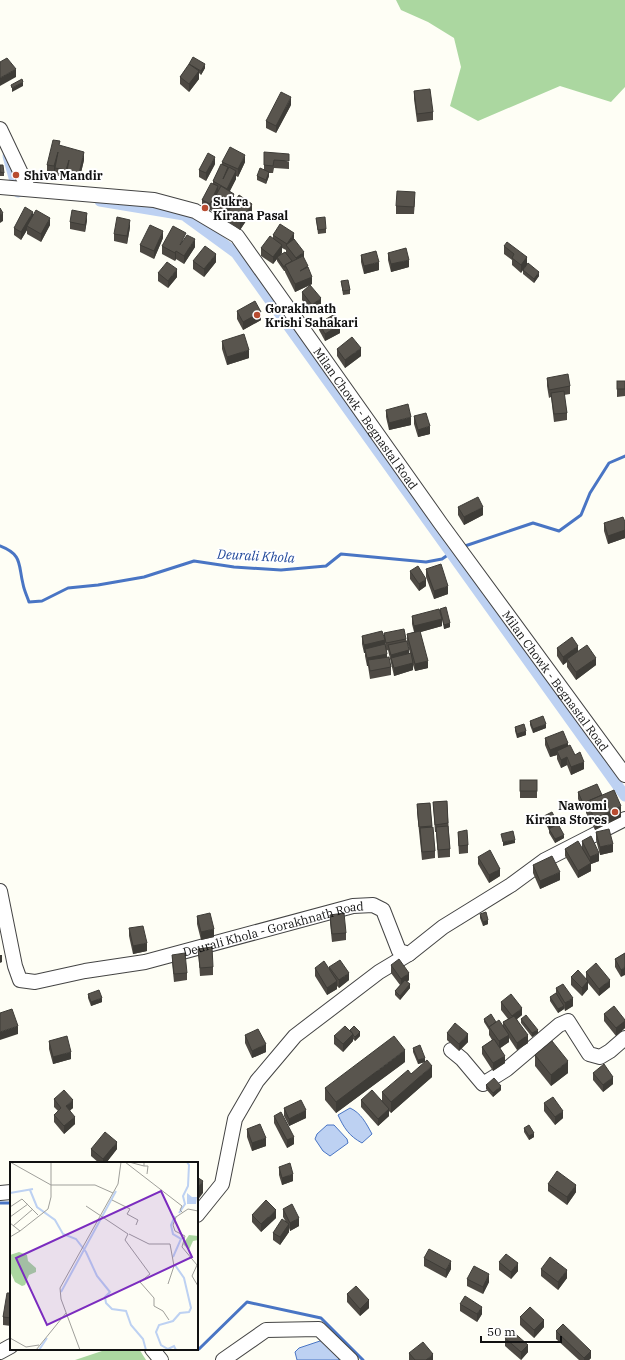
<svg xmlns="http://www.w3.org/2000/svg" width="625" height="1360" viewBox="0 0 625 1360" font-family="'IBM Plex Serif',serif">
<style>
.forest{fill:#abd7a0}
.water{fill:#bdd1f2;stroke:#4975c4}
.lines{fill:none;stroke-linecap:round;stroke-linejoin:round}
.stream{stroke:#4975c4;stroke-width:3}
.canal{stroke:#bdd1f2;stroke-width:11}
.minor-casing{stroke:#444;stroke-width:16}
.minor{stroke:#fff;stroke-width:14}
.wall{fill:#4d4943;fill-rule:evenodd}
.shaded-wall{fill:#3e3c37}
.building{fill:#59554e;stroke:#3e3c37}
.poi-dot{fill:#b84c31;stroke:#fff;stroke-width:1.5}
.labels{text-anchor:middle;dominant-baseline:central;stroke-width:4;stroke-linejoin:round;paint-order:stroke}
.poi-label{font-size:12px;font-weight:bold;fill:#111;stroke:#fff;text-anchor:start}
.street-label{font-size:12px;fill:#111;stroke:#fff}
.water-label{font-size:13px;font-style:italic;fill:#21489b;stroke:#fff}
.inset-river{fill:none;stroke:#bdd1f2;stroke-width:2}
.inset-road{fill:none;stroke:#9f9f9a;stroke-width:1}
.view{fill:#7b2cbf;fill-opacity:0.15;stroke:#7b2cbf;stroke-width:2}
.inset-edge{fill:none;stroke:#111;stroke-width:2}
</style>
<rect width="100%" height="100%" fill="#fefef5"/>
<g class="forest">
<path d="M396 0H625V87L611 102 560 86 478 121 450 106 461 67 454 38 428 22 401 10Z"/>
<path d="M108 1349H139L146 1360H75Z"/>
</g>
<g class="water">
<path d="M350 1108C361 1113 366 1123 372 1134L362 1143C349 1136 344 1128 338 1115Z"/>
<path d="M327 1125H334L347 1139 348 1143 330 1156 323 1151 315 1139 317 1134Z"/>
<path d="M323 1340 337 1353 339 1360H297L295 1352 299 1348Z"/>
</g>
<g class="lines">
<g class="stream">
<path d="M0 546C23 555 18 564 23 584 24 590 27 596 29 602L42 601 68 588 98 585 144 577 194 561 234 567 281 570 326 566 341 554 426 562 442 559 455 550"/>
<path d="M462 547 533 523 559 531 581 515 590 493 609 463 625 456"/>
<path d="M0 1203H11"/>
<path d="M197 1349H199L247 1302 321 1318 363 1360"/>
</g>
<g class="canal">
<path d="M8 156 18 192"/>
<path d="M100 201 184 215 236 253 625 796"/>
</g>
<g class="minor-casing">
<g id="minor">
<path d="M0 129 28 188"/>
<path id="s1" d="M0 187 154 200 195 211 237 236 441 524 625 775"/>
<path id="s2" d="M0 891 15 966 20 980 35 982 85 971 145 962 353 906 373 905 383 910 399 951 409 954 443 927 511 885 545 860 625 819"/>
<path d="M451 1050 462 1059 483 1084 507 1069 559 1025 568 1021 589 1054 600 1057 610 1051 625 1038"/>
<path d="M0 1193 11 1192"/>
<path d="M197 1215 222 1184 235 1119 257 1081 295 1036 379 972 409 954"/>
<path d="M152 1349 161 1360"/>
<path d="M0 1352 11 1346"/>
<path d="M223 1360 266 1330 319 1329 351 1360"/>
</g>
</g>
<use href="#minor" class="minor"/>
</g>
<g class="wall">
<path d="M189 64 205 68 201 75 199 73V79L189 92 180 84V77L189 65Z"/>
<path d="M414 91 433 112V120L417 122 414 99Z"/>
<path d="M291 105 276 133 266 128V121Z"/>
<path d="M60 146 84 160 79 181 67 179V175L66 178 55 175V170L54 174 47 172V165Z"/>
<path d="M264 152 289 162V169L274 168 273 173H269V176L266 184 257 180V176L264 170Z"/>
<path d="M222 162H245L238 177 236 176V179L230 191 234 202 252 212 240 230 227 221V214L223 219 211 211V209L210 211 202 208V200L213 184V181L222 164Z"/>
<path d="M215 164 206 181 199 177V170Z"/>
<path d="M0 165 4 173V176H0Z"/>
<path d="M415 200 414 214H396V206Z"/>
<path d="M33 215 50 225 41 242 27 234V230L21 240 14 235V228Z"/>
<path d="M316 218 326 229V233L318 234Z"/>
<path d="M87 220 85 232 70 229V222Z"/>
<path d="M130 227 127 244 114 241V234Z"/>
<path d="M273 235 294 239 304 259 308 268 312 284 295 292 285 272V271H284L277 261V259L273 264 261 256V248L273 239ZM282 248 286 250V252L279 256 282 253Z"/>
<path d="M163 238 154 259 140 252V245Z"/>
<path d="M162 246 195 247 184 264 176 259 175 261 162 254Z"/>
<path d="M504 246 527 257 521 273 512 265V260L504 254Z"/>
<path d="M388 253 409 267 391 272 388 260Z"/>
<path d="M361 255 379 270 364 274 361 262Z"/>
<path d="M193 261 216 262 204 277 193 269Z"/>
<path d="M523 270 539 276 534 283 523 274Z"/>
<path d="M158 273 177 277 168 288 158 281Z"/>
<path d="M341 281 350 290V294L343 295Z"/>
<path d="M302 292 321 306 312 313 302 300Z"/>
<path d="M237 311 261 320 243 330 237 319Z"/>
<path d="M319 323 340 333 325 341 319 330Z"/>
<path d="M222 341 249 358 227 365 222 349Z"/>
<path d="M337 349 361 356 345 368 337 356Z"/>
<path d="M547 378 570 386V394L564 395 567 413V420L554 422 551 397 549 398 547 386Z"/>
<path d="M617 381H625V396L617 397Z"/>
<path d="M386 410 411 425 389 430 386 417Z"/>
<path d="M414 416 430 434 418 437 414 424Z"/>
<path d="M458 507 483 515 464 525 458 515Z"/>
<path d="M625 522V538L608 544 604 531V523Z"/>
<path d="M426 569 448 594 434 599 426 577Z"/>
<path d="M410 571 426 586 419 591 410 579Z"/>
<path d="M440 609 450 627 444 629 442 619V626L420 632 428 668 415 671 413 665V670L394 676 388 650 386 651 385 641 387 657 391 667V675L370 679 368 666H367L365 656V653H364L362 644V636L384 639V633L406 639 409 653H410L407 641V634L414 632 412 624V616L440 613Z"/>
<path d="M557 648 578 651 596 665 576 680 567 667V662L563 665 557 656Z"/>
<path d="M530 721 546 728 533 733 530 725Z"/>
<path d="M515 727 526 735 517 738 515 731Z"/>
<path d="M545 738 568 746 575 755 584 769 571 775 567 765 561 768 557 759V755L550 757 545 745Z"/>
<rect x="520" y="780" width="17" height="18"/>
<path d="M578 792 602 795 621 817 595 830 586 813V809L583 810 578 799Z"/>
<path d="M447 801 450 849V857L438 858 436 832H435L433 802Z"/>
<path d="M430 803 432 827 435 851V858L422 860 417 812V804Z"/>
<path d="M544 816 557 825 564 838 555 843 549 833V830L544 820Z"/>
<path d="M458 832 468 845V853L459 854 458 839Z"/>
<path d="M596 832 613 852 600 855 596 840Z"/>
<path d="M582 841 599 861 591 864V871L578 878 565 856V849L582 848Z"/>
<path d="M478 857 500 876 489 883 478 864Z"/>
<path d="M533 865 560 880 540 889 533 873Z"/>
<path d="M480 914 488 924 483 926 480 918Z"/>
<path d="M330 915 346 933V940L332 942 330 923Z"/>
<path d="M197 916 214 937 201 940 197 924Z"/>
<path d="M129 928 147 951 133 954 129 936Z"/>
<path d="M198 949 213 967V975L200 976Z"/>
<path d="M625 953 621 977 615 967V959Z"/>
<path d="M172 955 187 973V980L174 982 172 962Z"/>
<path d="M391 965 409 980 407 982 410 988 400 1000 395 995V991L400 985 391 973Z"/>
<path d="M329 967 349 980 339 988 337 986V989L327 995 315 976V968L329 969Z"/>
<path d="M586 972 610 987 599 996 588 983V989L582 996 571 985V977L586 979Z"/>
<path d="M556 988 573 1006 565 1011 564 1008V1009L558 1013 550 1001V997L556 994Z"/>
<path d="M88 994 102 1002 91 1006 88 998Z"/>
<path d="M501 1002 522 1015 517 1019 528 1043 517 1050 509 1038V1042L500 1048 505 1063 493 1071 482 1054V1047L492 1040 489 1035V1030L484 1022V1019L496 1022 503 1026V1022L508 1019 501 1010Z"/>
<path d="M604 1014 625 1020V1028L616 1036 604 1021Z"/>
<path d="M521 1019 538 1033 532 1037 521 1023Z"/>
<path d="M350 1030 360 1036 355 1041 353 1039V1041L343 1052 334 1044V1036Z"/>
<path d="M447 1033 468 1042 459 1051 447 1040Z"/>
<path d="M245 1035 266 1052 252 1058 245 1043Z"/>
<path d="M49 1041 71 1059 53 1064 49 1049Z"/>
<path d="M413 1048 425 1062 418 1064 413 1052Z"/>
<path d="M535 1055 568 1073 551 1086 535 1066Z"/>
<path d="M405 1062 336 1113 325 1100V1088Z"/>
<path d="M593 1073 613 1084 603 1092 593 1080Z"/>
<path d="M411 1074 432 1077 391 1113 389 1111V1116L378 1126 361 1107V1100L382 1101V1092Z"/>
<path d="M486 1085 501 1090 493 1097 486 1089Z"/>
<path d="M54 1099 73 1108 70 1110 75 1124 64 1134 54 1122V1115L58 1111 54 1107Z"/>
<path d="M544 1103 563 1118 555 1125 544 1111Z"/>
<path d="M284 1108 306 1118 289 1126 284 1116Z"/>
<path d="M274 1116 294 1144 287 1148 274 1123Z"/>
<path d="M524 1128 534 1137 529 1140 524 1132Z"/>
<path d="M247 1129 266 1146 252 1151 247 1137Z"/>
<path d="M91 1149H117L106 1163H99L91 1156Z"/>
<path d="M279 1167 293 1181 282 1185 279 1175Z"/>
<path d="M548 1184 576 1192 567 1205 548 1191Z"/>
<path d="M283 1209 299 1226 290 1231 289 1228V1232L280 1245 273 1240V1233L286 1222 283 1217Z"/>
<path d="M252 1215 276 1218 261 1232 252 1222Z"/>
<path d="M424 1258 451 1269 446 1278 424 1266Z"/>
<path d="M499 1262 518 1271 511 1279 499 1270Z"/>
<path d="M541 1269 567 1278 558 1290 541 1276Z"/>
<path d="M467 1279 489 1282 483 1294 467 1286Z"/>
<path d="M11 1293V1326L3 1325V1317Z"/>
<path d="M347 1294 369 1308 360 1316 347 1302Z"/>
<path d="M460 1304 482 1314 477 1322 460 1311Z"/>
<path d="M520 1317 544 1327 534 1338 520 1325Z"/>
<path d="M556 1331 591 1358 589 1360H579L556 1339Z"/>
<path d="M505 1338 528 1352 521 1360 505 1346Z"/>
<path d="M409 1353 433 1360H409Z"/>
</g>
<g class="shaded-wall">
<path d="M205 64V68L201 75V71Z"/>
<path d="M16 69V77L0 86V78Z"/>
<path d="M199 71V79L189 92V84Z"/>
<path d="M23 82V86L12 92V88Z"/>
<path d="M291 97V105L276 133V126Z"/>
<path d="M58 152 55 170 54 174V166Z"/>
<path d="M84 152V160L79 181V174Z"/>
<path d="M245 155V162L238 177V169Z"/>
<path d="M215 157V164L206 181V173Z"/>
<path d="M236 171V179L227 196V189Z"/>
<path d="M269 172V176L266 184V180Z"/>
<path d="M218 186V194L211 204V209L210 211V204Z"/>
<path d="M234 194V202L223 219V212Z"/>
<path d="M252 204V212L240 230V222Z"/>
<path d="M33 212V219L27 226V230L21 240V232Z"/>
<path d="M3 213V221L0 223V215Z"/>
<path d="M87 213V220L85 232V225Z"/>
<path d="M50 218V225L41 242V234Z"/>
<path d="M130 220V227L127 244V236Z"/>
<path d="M163 231V238L154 259V251Z"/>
<path d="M294 233V241L287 244Z"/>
<path d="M195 239V247L184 264V256Z"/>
<path d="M282 245V253L278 258 277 257V259L273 264V257Z"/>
<path d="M176 251V259L175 261V253Z"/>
<path d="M304 252V260L296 266V258Z"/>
<path d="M216 254V262L204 277V269Z"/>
<path d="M527 257V265L521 273V265Z"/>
<path d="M409 260V267L391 272V264Z"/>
<path d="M379 262V270L364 274V266Z"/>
<path d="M177 269V277L168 288V281Z"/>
<path d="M539 272V276L534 283V279Z"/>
<path d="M312 277V284L295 292V284Z"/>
<path d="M321 298V306L312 313V305Z"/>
<path d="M261 312V320L243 330V322Z"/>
<path d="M340 325V333L325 341V334Z"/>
<path d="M361 348V356L345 368V360Z"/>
<path d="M249 350V358L227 365V357Z"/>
<path d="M411 417V425L389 430V423Z"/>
<path d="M430 426V434L418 437V430Z"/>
<path d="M483 507V515L464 525V517Z"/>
<path d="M625 530V538L608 544V536Z"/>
<path d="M426 579V586L419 591V584Z"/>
<path d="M448 586V594L434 599V591Z"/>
<path d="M442 619V626L414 634V626Z"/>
<path d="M450 623V627L444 629V625Z"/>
<path d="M385 640V648L365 649V653H364V645Z"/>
<path d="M578 646V653L567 659V662L563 665V657Z"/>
<path d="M409 650V658H391V662V655Z"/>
<path d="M387 654V661L368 660V666H367V658Z"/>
<path d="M596 658V665L576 680V672Z"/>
<path d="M428 661V668L415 671V664Z"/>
<path d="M413 663V670L394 676V668Z"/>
<path d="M546 724V728L533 733V729Z"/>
<path d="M526 731V735L517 738V734Z"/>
<path d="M568 743V750L557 751V755L550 757V750Z"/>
<path d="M567 757V765L561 768V760Z"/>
<path d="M584 762V769L571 775V767Z"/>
<path d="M602 795 586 802V809L583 810V803Z"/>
<path d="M621 806V817L595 830V819Z"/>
<path d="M557 822V826L549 829V826Z"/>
<path d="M564 835V838L555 843V839Z"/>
<path d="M515 840V843L503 846V842Z"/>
<path d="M613 844V852L600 855V847Z"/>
<path d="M599 853V861L591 864V871L578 878V871L590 864V857Z"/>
<path d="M500 869V876L489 883V875Z"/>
<path d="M560 872V880L540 889V881Z"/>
<path d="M488 920V924L483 926V922Z"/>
<path d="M214 929V937L201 940V932Z"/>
<path d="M147 943V951L133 954V946Z"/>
<path d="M0 955H2V962L0 963Z"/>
<path d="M625 967V975L621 977V970Z"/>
<path d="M349 973V980L339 988V980Z"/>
<path d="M409 973V980L401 986V979Z"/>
<path d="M610 980V987L599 996V989Z"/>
<path d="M337 981V989L327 995V988Z"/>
<path d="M588 981V989L582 996V988Z"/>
<path d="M410 984V988L400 1000V996Z"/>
<path d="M102 998V1002L91 1006V1002Z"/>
<path d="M573 998V1006L565 1011V1003Z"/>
<path d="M564 1006V1009L558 1013V1009Z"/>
<path d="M522 1008V1015L512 1023V1016Z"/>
<path d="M625 1021V1028L616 1036V1028Z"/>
<path d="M18 1026V1034L0 1040V1032Z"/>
<path d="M538 1030V1033L532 1037V1033Z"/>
<path d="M360 1032V1036L355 1041V1037Z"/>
<path d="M353 1034V1041L343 1052V1044Z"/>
<path d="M468 1034V1042L459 1051V1044Z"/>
<path d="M509 1035V1042L499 1049V1041Z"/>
<path d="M528 1035V1043L517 1050V1043Z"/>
<path d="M266 1044V1052L252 1058V1051Z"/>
<path d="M405 1050V1062L336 1113V1102Z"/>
<path d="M71 1052V1059L53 1064V1057Z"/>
<path d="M505 1056V1063L493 1071V1063Z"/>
<path d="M425 1058V1062L418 1064V1060Z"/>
<path d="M568 1061V1073L551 1086V1075Z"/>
<path d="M432 1066V1077L391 1113V1102Z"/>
<path d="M613 1077V1084L603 1092V1085Z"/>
<path d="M501 1086V1090L493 1097V1093Z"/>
<path d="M73 1100V1108L66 1114V1106Z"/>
<path d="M389 1109V1116L378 1126V1119Z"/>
<path d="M306 1110V1118L289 1126V1119Z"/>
<path d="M563 1111V1118L555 1125V1117Z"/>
<path d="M75 1117V1124L64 1134V1126Z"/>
<path d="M534 1133V1137L529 1140V1136Z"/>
<path d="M294 1137V1144L287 1148V1140Z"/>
<path d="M266 1138V1146L252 1151V1143Z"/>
<path d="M117 1142V1149L106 1163H103V1159Z"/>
<path d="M293 1174V1181L282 1185V1178Z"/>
<path d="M203 1181V1193L197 1201V1189Z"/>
<path d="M576 1185V1192L567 1205V1197Z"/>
<path d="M276 1210V1218L261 1232V1224Z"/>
<path d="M299 1218V1226L290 1231V1223Z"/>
<path d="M289 1224V1232L280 1245V1237Z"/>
<path d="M451 1261V1269L446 1278V1270Z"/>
<path d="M518 1263V1271L511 1279V1272Z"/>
<path d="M567 1270V1278L558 1290V1282Z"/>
<path d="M489 1274V1282L483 1294V1287Z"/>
<path d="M369 1300V1308L360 1316V1309Z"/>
<path d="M482 1307V1314L477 1322V1314Z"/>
<path d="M544 1320V1327L534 1338V1330Z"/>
<path d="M528 1345V1352L521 1360V1352Z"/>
<path d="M591 1351V1358L589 1360H584V1358Z"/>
<path d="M433 1354V1360H426Z"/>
</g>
<g class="building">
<path d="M193 57 205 64 201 71 189 64Z"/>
<path d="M7 58 16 69 0 78V62Z"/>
<path d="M189 64 199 71 189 84 180 77Z"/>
<path d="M22 79 23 82 12 88 11 85Z"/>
<path d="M430 89 433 112 417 114 414 91Z"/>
<path d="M281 92 291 97 276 126 266 121Z"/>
<path d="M53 140 60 141 59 145 84 152 79 174 67 171 69 160 66 170 55 168 58 152 54 166 47 165Z"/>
<path d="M230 147 245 155 238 169 222 162Z"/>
<path d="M264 152 289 154V161L274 160 273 166 264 165Z"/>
<path d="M208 153 215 157 206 173 199 170Z"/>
<path d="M221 164 228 167 223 179 229 167 236 171 227 189 213 181Z"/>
<path d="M0 165H3L4 173 0 172Z"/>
<path d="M260 168 269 172 266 180 257 176Z"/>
<path d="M211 183 218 186 210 204 202 200Z"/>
<path d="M221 186 234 194 223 212 211 204Z"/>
<path d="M397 191 415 192 414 207 396 206Z"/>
<path d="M239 195 252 204 240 222 227 213Z"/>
<path d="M25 207 33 212 21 232 14 228Z"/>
<path d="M0 208 3 213 0 215Z"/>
<path d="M36 210 50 218 41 234 27 226Z"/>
<path d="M72 210 87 213 85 225 70 222Z"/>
<path d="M117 217 130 220 127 236 114 234Z"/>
<path d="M325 217 326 229 318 230 316 218Z"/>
<path d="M280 224 294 233 287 244 273 235Z"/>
<path d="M150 225 163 231 154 251 140 245Z"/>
<path d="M173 226 186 233 180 245 187 235 195 239 184 256 176 251 175 253 162 246Z"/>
<path d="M270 236 282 245 273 257 261 248Z"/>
<path d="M294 239 304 252 296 258 286 245Z"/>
<path d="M507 242 527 257 521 265 512 258 514 254 504 246Z"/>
<path d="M205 246 216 254 204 269 193 261Z"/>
<path d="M406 248 409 260 391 264 388 253Z"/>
<path d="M376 251 379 262 364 266 361 255Z"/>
<path d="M285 252 292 261 285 265V267H284L277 257Z"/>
<path d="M303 256 308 266 300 271 308 267 312 277 295 284 285 265Z"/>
<path d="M167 262 177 269 168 281 158 273Z"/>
<path d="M528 263 539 272 534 279 523 270Z"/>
<path d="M348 280 350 290 343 291 341 281Z"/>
<path d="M310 285 321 298 312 305 302 292Z"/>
<path d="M255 301 261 312 243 322 237 311Z"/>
<path d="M335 314 340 325 325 334 319 323Z"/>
<path d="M244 334 249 350 227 357 222 341Z"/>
<path d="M352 337 361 348 345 360 337 349Z"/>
<path d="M568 374 570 386 549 390 547 378Z"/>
<rect x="617" y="381" width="8" height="8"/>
<path d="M564 391 567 413 554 414 551 393Z"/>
<path d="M408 404 411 417 389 423 386 410Z"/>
<path d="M426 413 430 426 418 430 414 416Z"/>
<path d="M478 497 483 507 464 517 458 507Z"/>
<path d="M623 517 625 522V530L608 536 604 523Z"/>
<path d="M441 564 448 586 434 591 426 569Z"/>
<path d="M418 566 426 579 419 584 410 571Z"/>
<path d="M446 607 450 623 444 625 440 609Z"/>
<path d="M439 609 442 619 414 626 412 616Z"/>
<path d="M404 629 406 639 386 643 384 633Z"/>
<path d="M382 631 385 640 364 645 362 636Z"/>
<path d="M420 631 428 661 415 664 407 634Z"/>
<path d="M572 637 578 646 563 657 557 648Z"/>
<path d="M407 641 409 650 391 655 388 645Z"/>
<path d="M385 644 387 654 367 658 365 649Z"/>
<path d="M587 645 596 658 576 672 567 659Z"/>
<path d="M411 653 413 663 394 668 391 658Z"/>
<path d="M389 657 391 667 370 671 368 660Z"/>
<path d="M543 716 546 724 533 729 530 721Z"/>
<path d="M524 724 526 731 517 734 515 727Z"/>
<path d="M563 731 568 743 550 750 545 738Z"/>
<path d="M570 745 575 755 580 752 584 762 571 767 567 757 561 760 557 751Z"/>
<rect x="520" y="780" width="17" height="11"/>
<path d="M597 784 602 795 583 803 578 792Z"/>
<path d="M614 790 621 806 595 819 586 802Z"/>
<path d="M447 801 448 823 435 825 433 802Z"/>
<path d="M430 803 432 826 419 827 417 804Z"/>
<path d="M552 812 557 822 549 826 544 816Z"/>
<path d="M558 824 564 835 555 839 549 829Z"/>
<path d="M448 826 450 849 438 850 436 827Z"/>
<path d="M433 827 435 851 422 852 420 828Z"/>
<path d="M609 829 613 844 600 847 596 832Z"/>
<path d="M467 830 468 845 459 846 458 832Z"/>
<path d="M513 831 515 840 503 842 501 834Z"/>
<path d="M591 836 599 853 590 857 582 841Z"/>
<path d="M578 841 591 863 578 871 565 849Z"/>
<path d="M490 850 500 869 489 875 478 857Z"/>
<path d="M552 856 560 872 540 881 533 865Z"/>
<path d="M486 912 488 920 483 922 480 914Z"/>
<path d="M210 913 214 929 201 932 197 916Z"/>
<path d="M344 913 346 933 332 934 330 915Z"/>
<path d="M143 926 147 943 133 946 129 928Z"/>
<path d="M212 947 213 967 200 968 198 949Z"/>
<path d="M185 953 187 973 174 974 172 955Z"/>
<path d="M625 953V967L621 970 615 959Z"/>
<path d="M399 959 409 973 401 979 391 965Z"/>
<path d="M340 960 349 973 339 980 329 967Z"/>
<path d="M324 961 337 981 327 988 315 968Z"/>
<path d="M596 963 610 980 599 989 586 972Z"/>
<path d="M578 970 588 981 582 988 571 977Z"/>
<path d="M405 980 410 984 400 996 395 991Z"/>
<path d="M563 984 573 998 565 1003 556 988Z"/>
<path d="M99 990 102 998 91 1002 88 994Z"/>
<path d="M556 993 564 1006 558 1009 550 997Z"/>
<path d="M511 994 522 1008 512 1016 501 1002Z"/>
<path d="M614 1006 625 1020V1021L616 1028 604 1014Z"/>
<path d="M12 1009 18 1026 0 1032V1013Z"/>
<path d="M491 1014 496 1022 489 1027 484 1019Z"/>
<path d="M526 1015 538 1030 532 1033 521 1019Z"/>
<path d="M514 1016 528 1035 517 1043 503 1022Z"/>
<path d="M499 1020 509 1035 499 1041 489 1027Z"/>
<path d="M455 1023 468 1034 459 1044 447 1033Z"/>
<path d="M345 1026 353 1034 343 1044 334 1036Z"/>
<path d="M354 1026 360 1032 355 1037 353 1035V1034L350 1030Z"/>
<path d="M258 1029 266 1044 252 1051 245 1035Z"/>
<path d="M67 1036 71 1052 53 1057 49 1041Z"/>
<path d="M394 1036 405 1050 336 1102 325 1088Z"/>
<path d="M494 1039 505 1056 493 1063 482 1047Z"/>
<path d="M552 1041 568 1061 551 1075 535 1055Z"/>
<path d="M420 1045 425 1058 418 1060 413 1048Z"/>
<path d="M427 1060 432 1066 391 1102 382 1092 408 1070 411 1074Z"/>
<path d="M604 1064 613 1077 603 1085 593 1073Z"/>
<path d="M494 1078 501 1086 493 1093 486 1085Z"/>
<path d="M64 1090 73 1100 66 1106 75 1117 64 1126 54 1115 61 1108 54 1099Z"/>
<path d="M372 1090 389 1109 378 1119 361 1100Z"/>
<path d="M553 1097 563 1111 555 1117 544 1103Z"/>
<path d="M301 1100 306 1110 289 1119 284 1108Z"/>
<path d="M281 1112 294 1137 287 1140 274 1116Z"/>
<path d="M260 1124 266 1138 252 1143 247 1129Z"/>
<path d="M529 1125 534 1133 529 1136 524 1128Z"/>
<path d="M105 1132 117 1142 103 1159 91 1149Z"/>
<path d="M290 1163 293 1174 282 1178 279 1167Z"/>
<path d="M557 1171 576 1185 567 1197 548 1184Z"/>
<path d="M197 1177 203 1181 197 1189Z"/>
<path d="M266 1200 276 1210 261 1224 252 1215Z"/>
<path d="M292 1204 299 1218 290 1223 283 1209Z"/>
<path d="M282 1219 289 1224 280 1237 273 1233Z"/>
<path d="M429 1249 451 1261 446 1270 424 1258Z"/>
<path d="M506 1254 518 1263 511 1272 499 1262Z"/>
<path d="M550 1257 567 1270 558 1282 541 1269Z"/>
<path d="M474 1266 489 1274 483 1287 467 1279Z"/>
<path d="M356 1286 369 1300 360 1309 347 1294Z"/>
<path d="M7 1293H11V1318L3 1317Z"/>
<path d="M465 1296 482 1307 477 1314 460 1304Z"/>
<path d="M530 1307 544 1320 534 1330 520 1317Z"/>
<path d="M563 1324 591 1351 584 1358 556 1331Z"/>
<path d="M511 1330 528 1345 521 1352 505 1338Z"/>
<path d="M423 1342 433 1354 426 1360H415L409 1353Z"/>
</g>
<g class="poi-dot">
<circle cx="16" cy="175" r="4"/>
<circle cx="205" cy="208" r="4"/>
<circle cx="257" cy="315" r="4"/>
<circle cx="615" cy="812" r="4"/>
</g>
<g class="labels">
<g class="poi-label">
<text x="24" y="175">Shiva Mandir</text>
<text x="213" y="201">Sukra<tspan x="213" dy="14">Kirana Pasal</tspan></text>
<text x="265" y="308">Gorakhnath<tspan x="265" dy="14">Krishi Sahakari</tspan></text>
<text x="607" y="805" text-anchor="end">Nawomi<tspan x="607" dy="14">Kirana Stores</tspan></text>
</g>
<g class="street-label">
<text stroke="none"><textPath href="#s1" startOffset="469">Milan Chowk - Begnastal Road</textPath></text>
<text stroke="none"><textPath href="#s1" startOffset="793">Milan Chowk - Begnastal Road</textPath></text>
<text stroke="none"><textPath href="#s2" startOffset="351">Deurali Khola - Gorakhnath Road</textPath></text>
</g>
<g class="water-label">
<text transform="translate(256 556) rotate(3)">Deurali Khola</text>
</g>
</g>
<g transform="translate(10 1162)">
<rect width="188" height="188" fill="#fefef5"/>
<path d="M179 73 188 74V78L183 79 179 88 173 82ZM9 90 17 93 18 99 26 106V110L19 113 15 123 12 124 5 120 0 109V93Z" fill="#abd7a0"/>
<path d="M177 31 182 35H187L186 42H177Z" fill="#bdd1f2"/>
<path class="inset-river" d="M20 28 27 45 45 58 53 72 66 77 76 90 87 114 100 130 95 135 96 141 102 147 116 149 121 163 133 177 136 188M0 31 23 27M169 51 175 42 173 34 178 24 179 3 177 0M163 95 171 77 163 72 161 63 165 54M165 103 174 116 181 146 179 150 170 151 163 159 149 163 146 170 151 183 158 187 164 184 166 188M51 130 106 29M29 188 37 176"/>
<path class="inset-road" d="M0 0 41 23H85L103 31M115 0 172 44 170 48 173 51M119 0 134 4V0M134 4H138L137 12M102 38 120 47 117 52 128 58 126 63M76 44 118 72 115 78 140 112 130 120 144 136V144L153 149 159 158M0 45 12 37 28 53M188 49 178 47 166 55 163 63 165 69 175 74 172 85 187 103 182 114 188 124M0 55 18 42M0 61 10 69 0 75M3 64 23 47M10 69 38 47 41 35V0M119 72 139 82H160L164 104 158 122M0 176 16 185 29 183M26 188 56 151M70 188 51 137 50 126 108 22 111 0"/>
<path class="view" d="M151 29 182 95 37 163 6 96Z"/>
<rect width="188" height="188" class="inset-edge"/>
</g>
<path d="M481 1336v6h80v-6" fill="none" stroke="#111111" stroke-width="2"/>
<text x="487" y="1336" font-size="12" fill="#111111" stroke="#ffffff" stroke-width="3" paint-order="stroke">50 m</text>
</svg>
